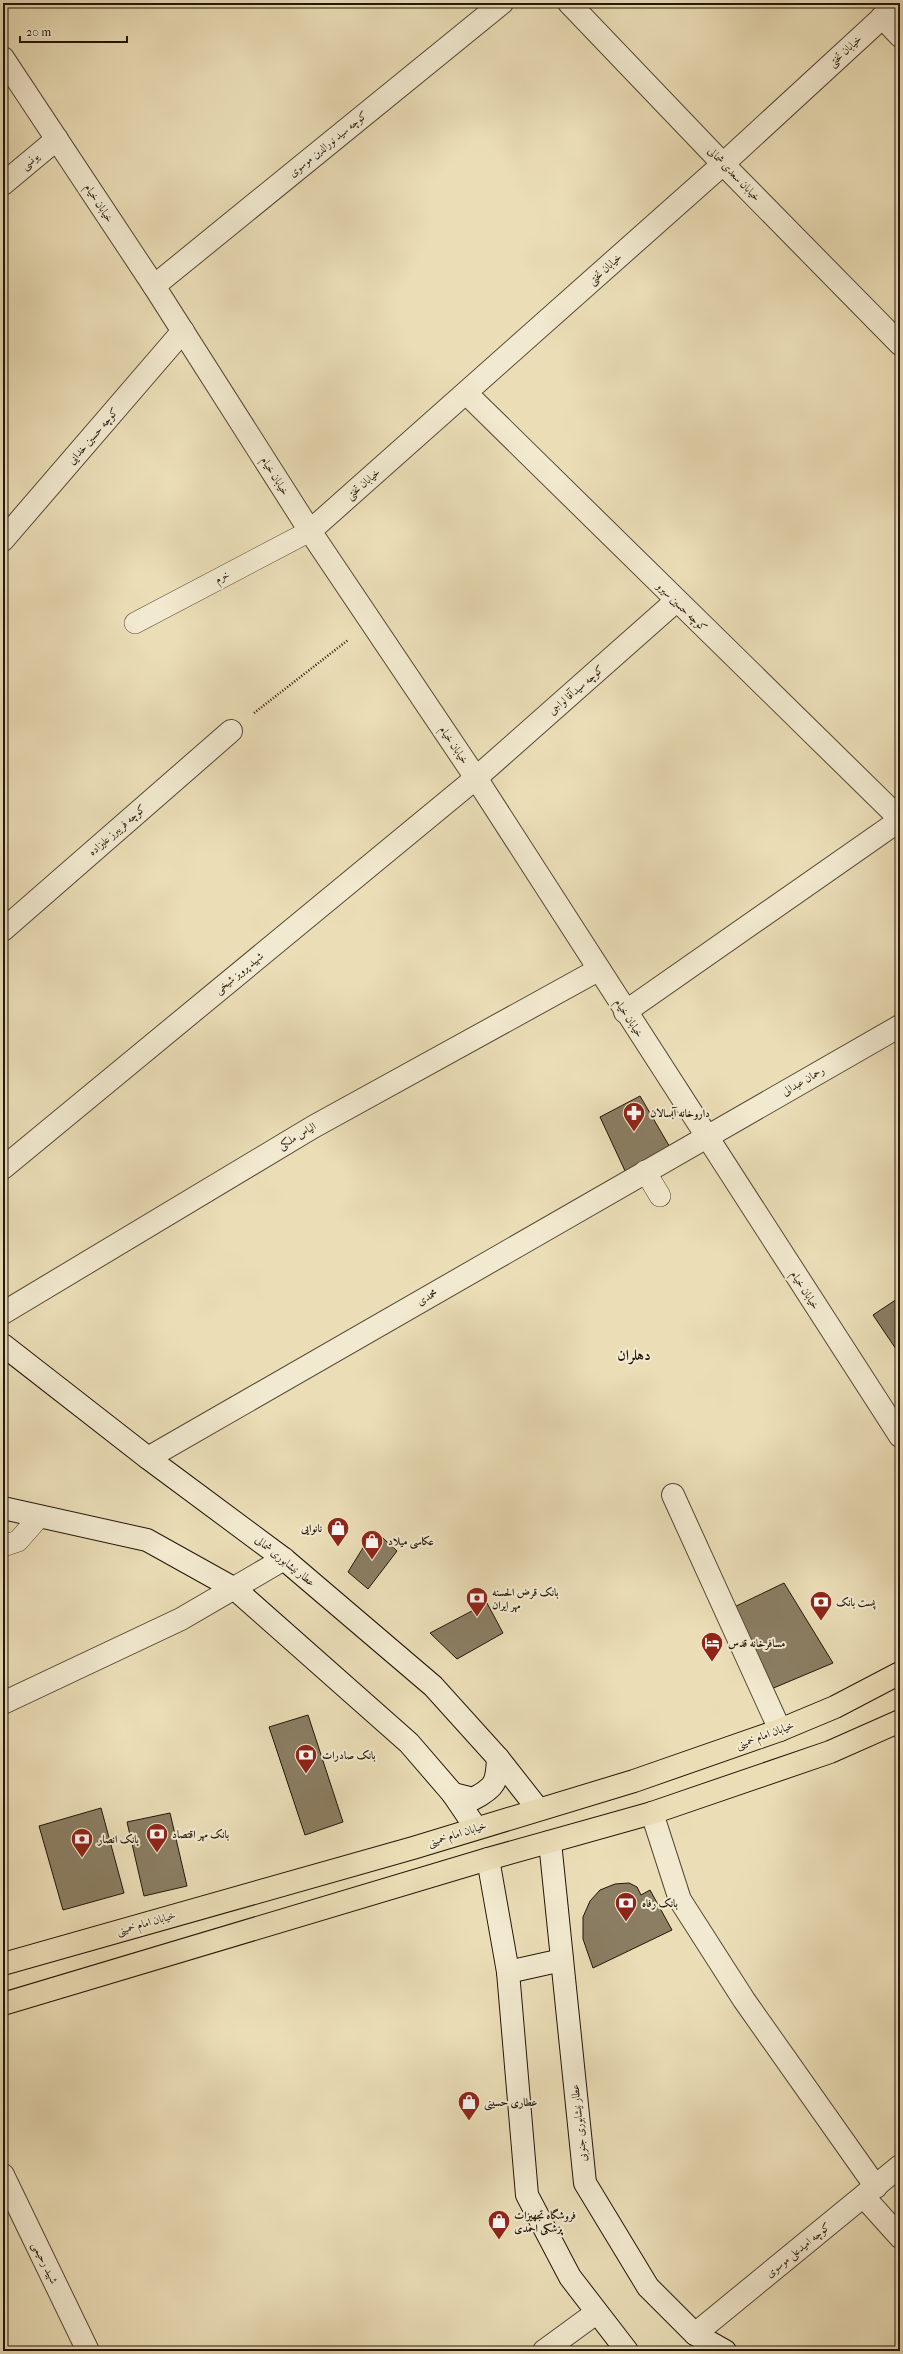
<svg xmlns="http://www.w3.org/2000/svg" width="903" height="2354" viewBox="0 0 903 2354" font-family="'IM FELL French Canon',Amiri,serif">
<style>
.building{fill:#8b7e63;stroke:#221609}
.lines{fill:none;stroke-linecap:round;stroke-linejoin:round}
.service-casing{stroke:#544834;stroke-width:22}
.minor-casing{stroke:#544834;stroke-width:24}
.secondary-casing{stroke:#221609;stroke-width:24}
.trunk-casing{stroke:#221609;stroke-width:24}
.path{stroke:#221609;stroke-width:2.5;stroke-dasharray:1 2;stroke-linecap:butt}
.service{stroke:#f2ead0;stroke-width:21}
.minor{stroke:#f2ead0;stroke-width:22}
.secondary{stroke:#f2ead0;stroke-width:22}
.trunk{stroke:#ebdeb7;stroke-width:22}
.labels{text-anchor:middle;dominant-baseline:central;stroke-width:4;stroke-linejoin:round;paint-order:stroke}
.street-label{font-size:11px;fill:#221609;stroke:#f2ead0}
.poi-label{font-size:11px;font-weight:bold;fill:#221609;stroke:#f2ead0;text-anchor:start}
.district-label{font-size:15px;font-weight:bold;fill:#221609;stroke:#f2ead0}
</style>
<rect width="100%" height="100%" fill="#ebdeb7"/>
<filter id="stains"><feTurbulence type="fractalNoise" baseFrequency=".005" numOctaves="4"/><feColorMatrix values="0 0 0 0 .2 0 0 0 0 .09 0 0 0 0 .02 0 0 0 .5 -.17"/></filter>
<radialGradient id="worn" r=".72"><stop offset=".6" stop-color="#630" stop-opacity="0"/><stop offset="1" stop-color="#630" stop-opacity=".3"/></radialGradient>
<g class="building">
<path d="M640 1096 671 1149 626 1173 600 1117Z"/>
<path d="M900 1297V1355L873 1315Z"/>
<path d="M374 1530 397 1551 368 1589 348 1572Z"/>
<path d="M784 1583 833 1663 764 1692 728 1610Z"/>
<path d="M487 1603 503 1633 457 1659 430 1633Z"/>
<path d="M308 1715 343 1822 305 1835 269 1727Z"/>
<path d="M101 1808 124 1893 63 1910 39 1826Z"/>
<path d="M170 1813 187 1886 144 1896 127 1822Z"/>
<path d="M629 1883 637 1887 641 1895 650 1890 672 1930 593 1968 583 1939V1917L590 1901 600 1890 615 1884Z"/>
</g>
<g class="lines">
<g class="service-casing">
<g id="service">
<path d="M135 623 310 531"/>
<path d="M645 1171 660 1196"/>
<path d="M3 1546 18 1541 40 1516"/>
</g>
</g>
<g class="minor-casing">
<g id="minor">
<path d="M569 3 723 164 900 344"/>
<path d="M882 17 900 36"/>
<path d="M3 58 154 286 310 531 476 778 900 1436"/>
<path d="M3 184 57 139"/>
<path d="M154 286 502 3"/>
<path d="M466 393 900 819"/>
<path d="M310 531 723 164 898 3"/>
<path d="M3 540 183 331"/>
<path d="M3 930 231 731"/>
<path d="M625 1012 900 820"/>
<path d="M3 1168 476 778 676 601"/>
<path d="M3 1313 313 1127 598 970"/>
<path d="M148 1458 900 1026"/>
<path d="M673 1495 780 1730"/>
<path d="M3 1703 181 1619 284 1559"/>
<path d="M652 1813 680 1900 744 2000 876 2187"/>
<path d="M3 2175 88 2351"/>
<path d="M864 2197 900 2237"/>
<path d="M695 2334 900 2166"/>
<path d="M544 2351 596 2313"/>
</g>
</g>
<g class="secondary-casing">
<g id="secondary">
<path d="M3 1345 148 1458 284 1559 433 1686 498 1758 538 1809"/>
<path d="M3 1508 147 1540 235 1589 409 1743 453 1794 476 1828"/>
<path d="M453 1794 473 1799C496 1787 497 1782 498 1758"/>
<path d="M550 1842 585 2183 648 2287 695 2334 725 2351"/>
<path d="M488 1859 508 1972 527 2195 570 2277 627 2351"/>
<path d="M508 1972 562 1960"/>
</g>
</g>
<g class="trunk-casing">
<g id="trunk">
<path d="M3 1964 413 1848 634 1781 780 1730 835 1707 900 1673"/>
<path d="M3 2004 488 1859 652 1813 830 1752 900 1721"/>
</g>
</g>
<path class="path" d="M254 713 348 640"/>
<use href="#service" class="service"/>
<use href="#minor" class="minor"/>
<use href="#secondary" class="secondary"/>
<use href="#trunk" class="trunk"/>
</g>
<defs>
<g id="pharmacy-pin" transform="scale(1.15)"><path d="M0 17L-7.5 6A9.5 9.5 0 1 1 7.5 6Z" fill="#8f2418" stroke="#f2ead0"/><path d="M-2-6h4v4h4v4h-4v4h-4v-4h-4v-4h4Z" fill="#fff"/></g>
<g id="shop-pin" transform="scale(1.15)"><path d="M0 17L-7.5 6A9.5 9.5 0 1 1 7.5 6Z" fill="#8f2418" stroke="#f2ead0"/><path d="M-5-2.5h2.3a2.7 3.5 0 0 1 5.4 0H5L5.5 6h-11ZM-1.5-2.5h3a1.5 2.3 0 0 0-3 0Z" fill="#fff"/></g>
<g id="bank-pin" transform="scale(1.15)"><path d="M0 17L-7.5 6A9.5 9.5 0 1 1 7.5 6Z" fill="#8f2418" stroke="#f2ead0"/><path d="M-6-4H6V4H-6ZM0-2.3a2.3 2.3 0 1 0 0 4.6a2.3 2.3 0 1 0 0-4.6Z" fill="#fff"/></g>
<g id="hotel-pin" transform="scale(1.15)"><path d="M0 17L-7.5 6A9.5 9.5 0 1 1 7.5 6Z" fill="#8f2418" stroke="#f2ead0"/><path d="M-6-4.5h1.5V1H6V5H4.5V3h-9V5H-6ZM-4 0a1.8 1.8 0 1 1 3.6 0ZM.5 0V-2.5h3Q6-2.5 6 0Z" fill="#fff"/></g>
</defs>
<g fill-rule="evenodd">
<use href="#pharmacy-pin" x="634" y="1113"/>
<use href="#shop-pin" x="338" y="1528"/>
<use href="#shop-pin" x="372" y="1541"/>
<use href="#bank-pin" x="477" y="1598"/>
<use href="#bank-pin" x="821" y="1602"/>
<use href="#hotel-pin" x="712" y="1643"/>
<use href="#bank-pin" x="306" y="1755"/>
<use href="#bank-pin" x="157" y="1834"/>
<use href="#bank-pin" x="82" y="1839"/>
<use href="#bank-pin" x="626" y="1903"/>
<use href="#shop-pin" x="469" y="2102"/>
<use href="#shop-pin" x="499" y="2221"/>
</g>
<g class="labels">
<g class="street-label">
<text transform="translate(845 51) rotate(-43)">خیابان تختی</text>
<text transform="translate(328 144) rotate(-39)">کوچه سید نورالدین موسوی</text>
<text transform="translate(30 161) rotate(-40)">یونسی</text>
<text transform="translate(734 174) rotate(46)">خیابان سعدی شمالی</text>
<text transform="translate(99 203) rotate(57)">خیابان خیام</text>
<text transform="translate(605 269) rotate(-42)">خیابان تختی</text>
<text transform="translate(93 436) rotate(-49)">کوچه حسین خدایی</text>
<text transform="translate(275 476) rotate(58)">خیابان خیام</text>
<text transform="translate(363 484) rotate(-41)">خیابان تختی</text>
<text transform="translate(222 577) rotate(-28)">خرم</text>
<text transform="translate(682 607) rotate(44)">کوچه حسین سیرو</text>
<text transform="translate(576 690) rotate(-41)">کوچه سیدآقا لواجی</text>
<text transform="translate(454 745) rotate(56)">خیابان خیام</text>
<text transform="translate(117 830) rotate(-41)">کوچه فریبرز علیزاده</text>
<text transform="translate(239 973) rotate(-39)">شهید پرویز شیخی</text>
<text transform="translate(629 1018) rotate(57)">خیابان خیام</text>
<text transform="translate(803 1081) rotate(-30)">رحمان عبدالی</text>
<text transform="translate(297 1136) rotate(-31)">الیاس ملکی</text>
<text transform="translate(805 1290) rotate(57)">خیابان خیام</text>
<text transform="translate(427 1297) rotate(-30)">محمدی</text>
<text transform="translate(285 1561) rotate(39)">عطار نیشابوری شمالی</text>
<text transform="translate(765 1735) rotate(-20)">خیابان امام خمینی</text>
<text transform="translate(457 1834) rotate(-17)">خیابان امام خمینی</text>
<text transform="translate(146 1923) rotate(-16)">خیابان امام خمینی</text>
<text transform="translate(579 2123) rotate(-96)">عطار نیشابوری جنوبی</text>
<text transform="translate(798 2250) rotate(-39)">کوچه امیدعلی موسوی</text>
<text transform="translate(45 2263) rotate(64)">شهید رحیمی</text>
</g>
<g class="poi-label">
<text x="650" y="1113">داروخانه آبسالان</text>
<text x="322" y="1528" text-anchor="end">نانوایی</text>
<text x="388" y="1541">عکاسی میلاد</text>
<text x="492" y="1592">بانک قرض الحسنه<tspan x="492" dy="13">مهر ایران</tspan></text>
<text x="836" y="1602">پست بانک</text>
<text x="728" y="1643">مسافرخانه قدس</text>
<text x="322" y="1755">بانک صادرات</text>
<text x="172" y="1834">بانک مهر اقتصاد</text>
<text x="98" y="1839">بانک انصار</text>
<text x="642" y="1903">بانک رفاه</text>
<text x="484" y="2102">عطاری حسینی</text>
<text x="514" y="2215">فروشگاه تجهیزات<tspan x="514" dy="13">پزشکی احمدی</tspan></text>
</g>
<g class="district-label">
<text x="634" y="1355">دهلران</text>
</g>
</g>
<rect width="903" height="2354" fill="none" stroke="#ebdeb7" stroke-width="16"/>
<rect x="4" y="4" width="895" height="2346" fill="none" stroke="#221609" stroke-width="2"/>
<rect x="8" y="8" width="887" height="2338" fill="none" stroke="#221609"/>
<path d="M20 36v6h107v-6" fill="none" stroke="#221609" stroke-width="2"/>
<text x="26" y="36" font-size="12" fill="#221609" stroke="#f2ead0" stroke-width="3" paint-order="stroke">20 m</text>
<rect width="100%" height="100%" filter="url(#stains)"/>
<rect width="100%" height="100%" fill="url(#worn)"/>
</svg>
